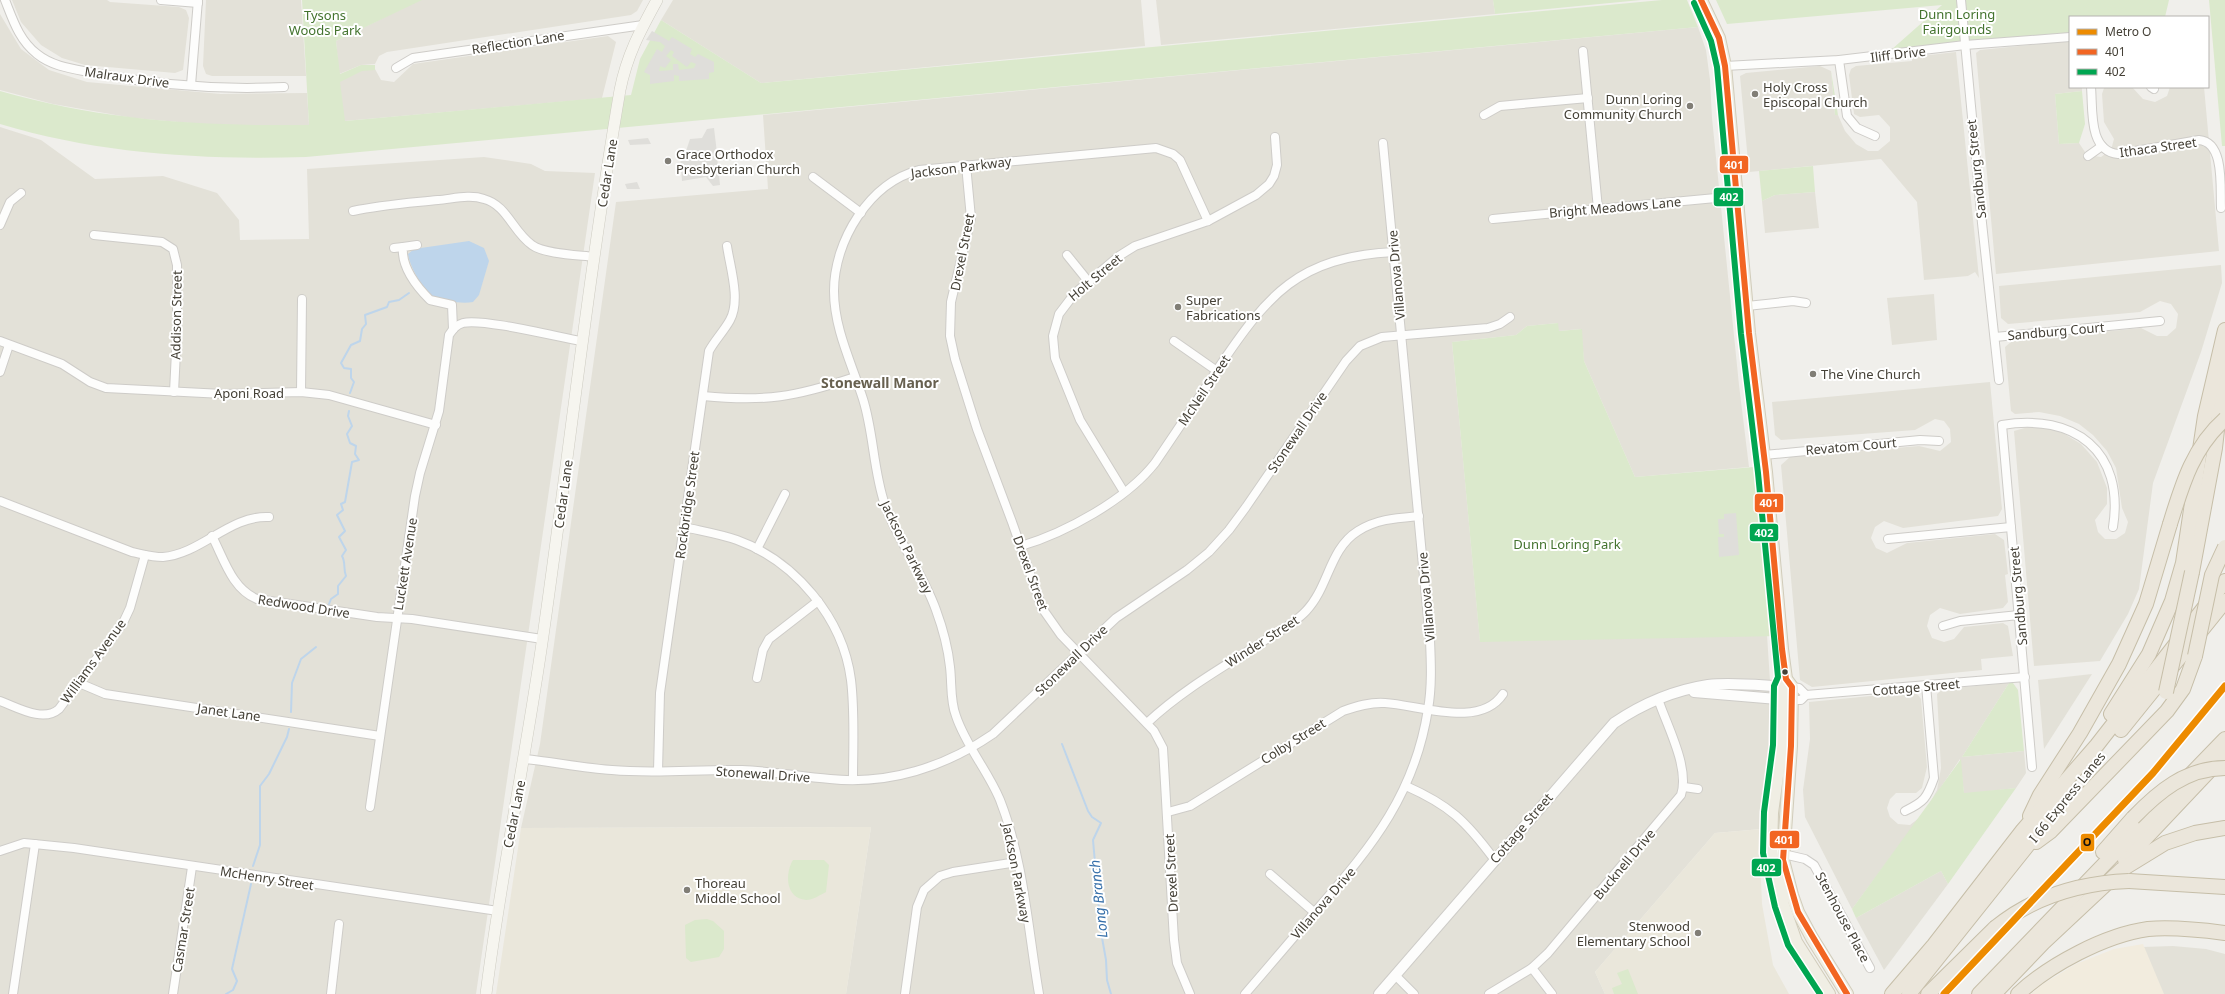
<svg xmlns="http://www.w3.org/2000/svg" width="2225" height="994" viewBox="0 0 2225 994" font-family="'Noto Sans',sans-serif">
<style>
.residential{fill:#e3e1d8}
.commercial{fill:#f2ecde}
.education{fill:#eae7db}
.green{fill:#dbe9cc}
.parking{fill:#dfdeda;fill-rule:evenodd}
.water{fill:#bed5eb}
.lines{fill:none;stroke-linecap:round;stroke-linejoin:round}
.stream{stroke:#bed5eb;stroke-width:2}
.minor-casing{stroke:#ceccc8;stroke-width:10}
.tertiary-casing{stroke:#ceccc8;stroke-width:12}
.secondary-casing{stroke:#ceccc2;stroke-width:12}
.primary-casing{stroke:#d1ccba;stroke-width:14}
.motorway-casing{stroke:#c6bea8;stroke-width:16}
.minor{stroke:#fdfdfc;stroke-width:8}
.tertiary{stroke:#fdfdfc;stroke-width:10}
.secondary{stroke:#f6f5ef;stroke-width:11}
.primary{stroke:#f0eee4;stroke-width:12}
.motorway{stroke:#ebe6db;stroke-width:14}
.motorway-bridge-casing{stroke:#c6bea8;stroke-width:16;stroke-linecap:butt}
.motorway-bridge{stroke:#ebe6db;stroke-width:14}
.bus-1-casing{stroke:#fff;stroke-width:9}
.bus-2-casing{stroke:#fff;stroke-width:9}
.bus-1{stroke:#f26522;stroke-width:6}
.bus-2{stroke:#00a651;stroke-width:6}
.metro-1-casing{stroke:#fff;stroke-width:10}
.metro-1{stroke:#ed8b00;stroke-width:7}
.poi-dot{fill:#817e76;stroke:#fff;stroke-width:1.5}
.bus-dot{fill:#454137;stroke:#fff;stroke-width:1.5}
.labels{text-anchor:middle;dominant-baseline:central;stroke-width:4;stroke-linejoin:round;paint-order:stroke}
.park-label{font-size:13px;fill:#43732e;stroke:#fff}
.street-label{font-size:13px;fill:#454137;stroke:#fff}
.poi-label{font-size:13px;fill:#454137;stroke:#fff;text-anchor:start}
.neighbourhood-label{font-size:14px;font-weight:bold;fill:#67604f;stroke:#fff}
.water-label{font-size:14px;font-style:italic;fill:#3770aa;stroke:#fff}
.line-badge{stroke:#fff;stroke-width:1.5}
.badge-label{font-size:11px;text-anchor:middle;font-weight:bold;fill:#fff}
.pale-badge-label{font-size:11px;text-anchor:middle;font-weight:bold;fill:#111}
</style>
<rect width="100%" height="100%" fill="#f0efeb"/>
<g class="residential">
<path d="M12 0H107L110 2 179 7 186 10 189 18 183 70 175 73 85 65 62 58 41 45 21 22Z"/>
<path d="M206 0H301L306 76H212L206 74 203 66Z"/>
<path d="M420 0H643L637 11 631 15 387 52 379 56 375 64 361 65 339 74 336 41Z"/>
<path d="M673 0H1141L1145 46 761 83 661 20Z"/>
<path d="M1156 0H1493L1495 14 1161 45Z"/>
<path d="M0 14 21 49 49 70 87 82 221 94 307 93 309 125H213L133 118 53 104 0 90Z"/>
<path d="M1698 27 1706 50 1710 80 1712 118 1739 385 1749 467 1635 477 1584 361 1581 329 1558 331V323L1527 326 1516 335 1452 342 1480 641 1767 635 1773 727 1762 829 1715 833 1595 972 1605 994H846L871 827 521 828 540 744 616 202 768 189 763 115Z"/>
<path d="M608 36 616 42 602 98 344 121 339 81 361 70 375 69 381 80 394 82 413 64Z"/>
<path d="M2070 41V87H2082V91L2055 94 2059 144 2079 143 2087 155 2101 157 2111 150 2114 139 2104 122 2102 94 2104 88 2132 87 2143 99 2155 102 2167 96 2170 87H2204L2219 251 1996 274 1976 53 1980 50Z"/>
<path d="M1956 52 1979 278 1975 272 1968 276 1924 280 1917 202 1881 159 1749 172 1740 76 1746 73 1820 66 1831 71 1835 115H1838L1845 131 1856 144 1868 151H1878L1890 141V127L1879 115 1860 117 1854 114 1849 75 1851 69 1856 66 1912 61V57Z"/>
<path d="M0 127 41 140 95 179 163 176 217 193 239 220 240 240 309 239 307 169 484 157 531 164 545 171 595 173 476 994H0Z"/>
<path d="M1815 192 1819 228 1765 233 1762 201 1775 195Z"/>
<path d="M2221 265 2222 283 2201 352 2153 483 2139 589 2128 614 2100 661 2034 666 2014 431 2028 427 2046 428 2063 433 2081 444 2097 462 2107 488V504L2095 520 2098 532 2105 539H2116L2125 533 2128 522 2122 508 2116 468 2107 451 2093 435 2079 424 2060 416 2039 412 2015 414 2011 411 2005 347 2012 341 2141 328 2157 336H2167L2176 328 2178 314 2171 304 2160 301 2140 312 2008 324 2001 318 1999 286Z"/>
<path d="M1934 294 1937 340 1892 345 1887 298Z"/>
<path d="M1990 382 2002 509 1998 516 1903 528 1884 521 1875 527 1871 538 1876 548 1887 553 1907 543 1995 534 2004 540 2008 574 2005 575 2008 602 2003 608 1960 614 1940 608 1930 615 1927 626 1932 638 1944 642 1954 639 1964 627 2003 623 2008 626 2013 656 1981 659 1982 670 1812 687 1800 680 1781 465 1790 457 1919 446 1940 451 1951 442 1950 429 1944 421 1935 419 1915 430 1781 440 1775 435 1772 402Z"/>
<path d="M2092 674 2044 749 2038 680Z"/>
<path d="M2009 683 1962 757 2024 751 2026 773 2016 788 1964 794 1960 759 1930 803 1937 790 1941 768 1937 694 1943 689Z"/>
<path d="M1912 692 1918 695 1921 699 1927 767 1922 788 1916 793H1896L1890 799 1887 808 1890 817 1898 824 1910 825 1919 818 1852 909 1805 817 1803 790 1810 739 1809 702Z"/>
<path d="M1941 871 1948 884 1884 970 1856 918Z"/>
<path d="M2173 946 2206 949 2225 954V994H2161L2142 947Z"/>
</g>
<path class="commercial" d="M2143 944 2164 994H2031L2043 984 2076 964 2114 949Z"/>
<g class="education">
<path d="M871 827 846 994H496L521 828Z"/>
<path d="M1762 829 1760 857 1762 904 1773 965 1789 994H1605L1595 972 1715 833Z"/>
</g>
<g class="green">
<path d="M302 0H422L336 41 340 74 361 65H375V70L362 71 340 82 345 121 631 95 640 59 661 20 761 83 1662 0H1687L1698 27 306 157C203 160 100 154 0 124V91C105 121 201 126 309 125Z"/>
<path d="M1493 0H1641L1495 14Z"/>
<path d="M1716 0H2169L2165 17H2070V34L1891 50 1942 5 1727 24Z"/>
<path d="M2209 0H2225V146H2222Z"/>
<path d="M1831 71 1838 115H1835Z"/>
<path d="M2082 91 2085 124 2079 143 2059 144 2055 94Z"/>
<path d="M1813 166 1815 192 1775 195 1762 201 1759 171Z"/>
<path d="M1558 323 1559 331 1582 329 1584 361 1635 477 1766 466 1780 636 1480 642 1452 342 1516 335 1527 326Z"/>
<path d="M2009 683H2013L2018 690 2024 751 1962 757Z"/>
<path d="M1961 759 1964 793 2016 788 1948 884 1941 871 1856 918 1852 909Z"/>
<path d="M793 860H824L829 865 826 892C820 895 813 900 806 900 785 898 785 873 793 860Z"/>
<path d="M707 919 713 921 724 931V949L719 957 691 962 686 958 685 925 695 920Z"/>
<path d="M1628 969 1638 994H1614L1612 988 1622 984 1617 973Z"/>
</g>
<g class="parking">
<path d="M652 31 669 41 672 37 692 49 690 54 695 57 698 54 714 62V72L709 73V79L679 81V76L674 75V81L650 84V75L644 72 657 49 662 52 665 46 660 42 646 40ZM671 50 674 52 672 56 687 67 691 62 696 64 694 68 679 70 678 64H673V70L659 71 660 66 665 68 671 60 666 56Z"/>
<path d="M714 128 717 153 712 156H717L720 185 713 186 706 177 682 181 680 155 685 154 690 139 702 138 707 129Z"/>
<path d="M648 138 651 144 630 145 628 140Z"/>
<path d="M637 182 640 189H627L625 184Z"/>
<path d="M1736 513 1739 555 1719 557 1718 537H1724V534H1719L1718 519H1724V514Z"/>
</g>
<path class="water" d="M469 241 484 248 489 261 479 295 473 302C462 304 444 301 433 297 423 292 409 264 408 254L414 249Z"/>
<g class="lines">
<g class="stream">
<path d="M350 393 354 382 351 378V369L344 368 341 363 351 345 360 341 362 329 366 324 365 315 387 307 389 302 399 300 409 293"/>
<path d="M329 604 331 599 338 594V586L346 576C343 569 346 563 342 556L346 550 339 537 345 531 337 515 343 510 341 504 345 502 352 462 359 460 355 454 356 446 350 443 347 434 352 426 348 416 349 411"/>
<path d="M291 712 292 683 301 659 316 647"/>
<path d="M1062 744 1088 811 1092 817 1101 823 1093 840 1101 932 1106 960 1107 980 1111 994"/>
<path d="M253 866 260 845V786L269 774 287 737 289 729"/>
<path d="M226 994 233 990 237 981 232 969 251 884"/>
</g>
<g class="minor-casing">
<g id="minor">
<path d="M5 0C13 20 19 40 37 54 53 67 74 69 94 73 156 85 221 90 284 87"/>
<path d="M161 0 198 3"/>
<path d="M1961 0 1982 223 1999 380"/>
<path d="M1583 51 1598 209"/>
<path d="M1839 60 1847 116 1857 128 1875 136"/>
<path d="M1725 66 1839 60 1965 45 2070 37"/>
<path d="M396 68 413 58 643 25"/>
<path d="M191 85 198 0"/>
<path d="M2091 87C2093 109 2088 151 2118 154L2199 140C2225 142 2220 188 2221 208"/>
<path d="M2151 87 2154 89"/>
<path d="M1484 115 1500 106 1588 98"/>
<path d="M2088 156 2102 146"/>
<path d="M966 165 971 218 951 302 950 336 955 359 977 429 1012 522 1042 608 1061 635 1154 731 1163 748 1174 940 1177 963 1190 994"/>
<path d="M813 177 861 213"/>
<path d="M353 211C381 205 410 203 438 200 452 199 470 194 484 199 507 205 513 232 532 245 544 254 578 255 594 257"/>
<path d="M1493 219 1737 196"/>
<path d="M0 225 10 202 21 193"/>
<path d="M94 235 162 242 173 249 177 265V331L174 392"/>
<path d="M417 245 403 247C401 267 416 286 430 300L452 305 453 329"/>
<path d="M394 248 403 247"/>
<path d="M1067 255 1088 281"/>
<path d="M1747 306 1793 301 1806 303"/>
<path d="M1995 337 2160 321"/>
<path d="M0 341 62 364 90 382 106 388 223 394 301 392 329 395 436 425"/>
<path d="M1174 341 1217 371"/>
<path d="M0 372 9 345"/>
<path d="M301 392 302 299"/>
<path d="M703 396C766 402 795 397 855 377"/>
<path d="M1764 455 1920 440 1939 441"/>
<path d="M1124 492 1080 420 1055 358 1053 336 1059 314 1075 293 1119 256 1135 246 1208 221 1256 195 1269 184 1274 176 1277 165 1275 137"/>
<path d="M0 501 132 552C142 554 152 557 163 557 201 554 230 515 269 517"/>
<path d="M684 527C701 531 720 534 737 540 795 561 843 618 851 680 855 713 853 747 853 780"/>
<path d="M212 536C224 559 232 589 257 599L377 617 412 619 542 639"/>
<path d="M1888 539 2011 527"/>
<path d="M1021 546C1065 533 1126 500 1155 463 1176 432 1197 401 1217 370 1268 294 1298 257 1394 252"/>
<path d="M757 549 785 494"/>
<path d="M1943 626 1960 621 2019 615"/>
<path d="M757 678 763 650 769 639 818 601"/>
<path d="M79 683 105 694 380 736"/>
<path d="M1792 687 1799 688 1806 695"/>
<path d="M1793 700H1801L1806 695 2025 677"/>
<path d="M0 701C17 707 43 723 59 709L123 623 130 608 145 555"/>
<path d="M1147 723C1180 692 1218 670 1256 646 1272 635 1292 626 1306 611 1329 587 1329 549 1358 531 1377 519 1397 518 1419 516"/>
<path d="M525 759C554 762 583 768 612 770 655 774 699 769 742 770 772 771 801 777 830 779 889 785 945 767 993 734L1116 618 1187 570 1209 552 1229 530 1246 507 1346 361 1360 346 1382 337 1488 328 1500 324 1510 317"/>
<path d="M2032 767 2002 425C2074 413 2125 451 2113 527"/>
<path d="M658 771 660 693 709 351C715 340 724 331 730 320 741 300 730 267 727 246"/>
<path d="M1406 786C1449 805 1466 821 1494 859"/>
<path d="M1684 787 1698 789"/>
<path d="M370 807 415 496 420 473 439 411 449 335C453 329 456 325 463 323 482 318 558 337 581 341"/>
<path d="M1905 811C1924 802 1927 798 1934 778L1926 685"/>
<path d="M1168 812 1190 806 1343 711C1357 706 1370 702 1385 703 1419 705 1480 729 1503 694"/>
<path d="M0 851 24 843 74 848 498 911"/>
<path d="M1779 853 1805 859 1814 865 1870 968"/>
<path d="M1270 874 1315 913"/>
<path d="M1532 968 1552 994"/>
<path d="M1395 975 1414 994"/>
<path d="M13 994 35 844"/>
<path d="M173 994 192 867"/>
<path d="M331 994 339 924"/>
<path d="M905 994 917 907 924 890 940 876 953 872 1017 862"/>
<path d="M1039 994C1028 930 1024 861 1000 800 988 771 966 746 956 716 950 701 952 683 950 667 948 648 943 629 936 610 923 573 898 542 885 505 873 470 874 434 863 399 852 364 834 329 834 291 834 241 869 183 919 170L1156 148 1173 154 1180 160 1208 221"/>
<path d="M1245 994C1270 965 1295 936 1320 906 1373 845 1415 793 1428 709 1432 687 1431 663 1430 640L1383 143"/>
<path d="M1489 994 1532 968 1548 953 1681 795C1690 768 1667 726 1658 699"/>
</g>
</g>
<g class="tertiary-casing">
<g id="tertiary">
<path d="M1694 692 1789 700"/>
<path d="M1379 994 1614 723C1642 704 1675 690 1708 685 1734 682 1763 686 1789 687"/>
</g>
</g>
<g class="secondary-casing">
<path id="secondary" d="M486 994C501 874 526 756 543 636 569 454 589 271 620 90 627 55 640 31 657 0"/>
</g>
<g class="primary-casing">
<g id="primary">
<path d="M1701 0 1719 38 1725 66 1749 333 1766 472 1782 649 1786 679 1792 687 1791 746 1783 860 1792 895 1798 912 1812 938 1847 994"/>
<path d="M1786 679 1782 687 1781 746 1772 813 1771 852 1783 905 1796 942 1829 994"/>
</g>
</g>
<g class="motorway-casing">
<g id="motorway">
<path d="M2192 572 2215 448 2224 366"/>
<path d="M2111 714 2149 654 2172 601 2183 563 2205 416 2225 330"/>
<path d="M2121 730 2225 601"/>
<path d="M2030 816 2040 795 2080 733 2119 664 2146 604 2170 524"/>
<path d="M2036 842 2051 831 2167 711 2183 689 2195 656"/>
<path d="M2103 852 2133 818"/>
<path d="M2125 860 2225 754"/>
<path d="M2129 881 2225 887"/>
<path d="M1892 994 1934 945 2023 830 2097 745 2225 581"/>
<path d="M1909 994 2070 792"/>
<path d="M1928 994 1995 928"/>
<path d="M1979 994 2225 739"/>
<path d="M1994 994 2043 943 2121 870 2165 843 2195 833 2225 828"/>
<path d="M2018 994C2049 965 2105 935 2148 929 2171 927 2202 930 2225 933"/>
</g>
</g>
<use href="#minor" class="minor"/>
<use href="#tertiary" class="tertiary"/>
<use href="#secondary" class="secondary"/>
<use href="#primary" class="primary"/>
<use href="#motorway" class="motorway"/>
<g class="motorway-bridge-casing">
<g id="motorway-bridge">
<path d="M2170 524C2182 485 2193 447 2225 419"/>
<path d="M2195 656 2212 575 2225 547"/>
<path d="M2166 692 2192 572"/>
<path d="M2133 818C2158 792 2186 768 2225 768"/>
<path d="M1995 928C2034 896 2079 883 2129 881"/>
</g>
</g>
<use href="#motorway-bridge" class="motorway-bridge"/>
<g class="bus-1-casing">
<path id="bus-1" d="M1701 0 1719 38 1725 66 1749 333 1766 472 1782 649 1786 679 1792 687 1791 746 1783 860 1798 912 1847 994"/>
</g>
<g class="bus-2-casing">
<path id="bus-2" d="M1694 3 1711 41 1717 67 1741 334 1758 473 1778 677 1774 686 1773 745 1764 812 1763 853 1775 907 1788 945 1820 994"/>
</g>
<use href="#bus-1" class="bus-1"/>
<use href="#bus-2" class="bus-2"/>
<g class="metro-1-casing">
<path id="metro-1" d="M1944 994 2153 773 2225 686"/>
</g>
<use href="#metro-1" class="metro-1"/>
</g>
<g class="poi-dot">
<circle cx="1755" cy="94" r="4"/>
<circle cx="1690" cy="106" r="4"/>
<circle cx="668" cy="161" r="4"/>
<circle cx="1178" cy="307" r="4"/>
<circle cx="1813" cy="374" r="4"/>
<circle cx="687" cy="890" r="4"/>
<circle cx="1698" cy="933" r="4"/>
</g>
<circle class="bus-dot" cx="1785" cy="672" r="3.5"/>
<g class="labels">
<g class="park-label">
<text x="1957" y="14">Dunn Loring<tspan x="1957" dy="15">Fairgounds</tspan></text>
<text x="325" y="15">Tysons<tspan x="325" dy="15">Woods Park</tspan></text>
<text x="1567" y="544">Dunn Loring Park</text>
</g>
<g class="street-label">
<text transform="translate(518 42) rotate(-9)">Reflection Lane</text>
<text transform="translate(1898 54) rotate(-7)">Iliff Drive</text>
<text transform="translate(127 77) rotate(8)">Malraux Drive</text>
<text transform="translate(2158 147) rotate(-8)">Ithaca Street</text>
<text transform="translate(961 167) rotate(-7)">Jackson Parkway</text>
<text transform="translate(1976 169) rotate(-96)">Sandburg Street</text>
<text transform="translate(607 173) rotate(-81)">Cedar Lane</text>
<text transform="translate(1615 207) rotate(-5)">Bright Meadows Lane</text>
<text transform="translate(962 252) rotate(-79)">Drexel Street</text>
<text transform="translate(1396 275) rotate(-95)">Villanova Drive</text>
<text transform="translate(1095 277) rotate(-40)">Holt Street</text>
<text transform="translate(176 315) rotate(-89)">Addison Street</text>
<text transform="translate(2056 331) rotate(-5)">Sandburg Court</text>
<text transform="translate(1204 390) rotate(-56)">McNeil Street</text>
<text x="249" y="393">Aponi Road</text>
<text transform="translate(1297 432) rotate(-56)">Stonewall Drive</text>
<text transform="translate(1851 446) rotate(-5)">Revatom Court</text>
<text transform="translate(563 494) rotate(-82)">Cedar Lane</text>
<text transform="translate(687 505) rotate(-82)">Rockbridge Street</text>
<text transform="translate(907 547) rotate(64)">Jackson Parkway</text>
<text transform="translate(405 564) rotate(-81)">Luckett Avenue</text>
<text transform="translate(1031 573) rotate(70)">Drexel Street</text>
<text transform="translate(2018 596) rotate(-95)">Sandburg Street</text>
<text transform="translate(1426 597) rotate(-95)">Villanova Drive</text>
<text transform="translate(304 606) rotate(9)">Redwood Drive</text>
<text transform="translate(1262 641) rotate(-33)">Winder Street</text>
<text transform="translate(1071 660) rotate(-44)">Stonewall Drive</text>
<text transform="translate(93 661) rotate(-54)">Williams Avenue</text>
<text transform="translate(1916 687) rotate(-5)">Cottage Street</text>
<text transform="translate(229 712) rotate(8)">Janet Lane</text>
<text transform="translate(1293 741) rotate(-32)">Colby Street</text>
<text transform="translate(763 774) rotate(4)">Stonewall Drive</text>
<text transform="translate(2067 797) rotate(-51)">I 66 Express Lanes</text>
<text transform="translate(514 814) rotate(-79)">Cedar Lane</text>
<text transform="translate(1521 828) rotate(-49)">Cottage Street</text>
<text transform="translate(1624 864) rotate(-50)">Bucknell Drive</text>
<text transform="translate(1017 873) rotate(79)">Jackson Parkway</text>
<text transform="translate(1171 873) rotate(-93)">Drexel Street</text>
<text transform="translate(267 878) rotate(9)">McHenry Street</text>
<text transform="translate(1323 903) rotate(-49)">Villanova Drive</text>
<text transform="translate(1843 917) rotate(62)">Stenhouse Place</text>
<text transform="translate(183 930) rotate(-81)">Casmar Street</text>
</g>
<g class="poi-label">
<text x="1763" y="87">Holy Cross<tspan x="1763" dy="15">Episcopal Church</tspan></text>
<text x="1682" y="99" text-anchor="end">Dunn Loring<tspan x="1682" dy="15">Community Church</tspan></text>
<text x="676" y="154">Grace Orthodox<tspan x="676" dy="15">Presbyterian Church</tspan></text>
<text x="1186" y="300">Super<tspan x="1186" dy="15">Fabrications</tspan></text>
<text x="1821" y="374">The Vine Church</text>
<text x="695" y="883">Thoreau<tspan x="695" dy="15">Middle School</tspan></text>
<text x="1690" y="926" text-anchor="end">Stenwood<tspan x="1690" dy="15">Elementary School</tspan></text>
</g>
<g class="neighbourhood-label">
<text x="880" y="382">Stonewall Manor</text>
</g>
<g class="water-label">
<text transform="translate(1098 899) rotate(-96)">Long Branch</text>
</g>
</g>
<g class="line-badge">
<rect x="1719" y="155" width="30" height="19" rx="4" fill="#f26522"/>
<rect x="1713" y="187" width="31" height="20" rx="4" fill="#00a651"/>
<rect x="1754" y="493" width="30" height="20" rx="4" fill="#f26522"/>
<rect x="1749" y="523" width="30" height="19" rx="4" fill="#00a651"/>
<rect x="1769" y="830" width="31" height="19" rx="4" fill="#f26522"/>
<rect x="2080" y="833" width="15" height="19" rx="4" fill="#ed8b00"/>
<rect x="1751" y="858" width="31" height="19" rx="4" fill="#00a651"/>
</g>
<g class="badge-label">
<text x="1734" y="169">401</text>
<text x="1729" y="201">402</text>
<text x="1769" y="507">401</text>
<text x="1764" y="537">402</text>
<text x="1784" y="844">401</text>
<text x="1766" y="872">402</text>
</g>
<g class="pale-badge-label">
<text x="2087" y="846">O</text>
</g>
<rect x="2069" y="16" width="140" height="72" fill="#ffffff" stroke="#b5b3af"/>
<rect x="2077" y="29" width="20" height="6" fill="#ed8b00" stroke="#b5b3af"/>
<text x="2105" y="36" font-size="12" fill="#454137">Metro O</text>
<rect x="2077" y="49" width="20" height="6" fill="#f26522" stroke="#b5b3af"/>
<text x="2105" y="56" font-size="12" fill="#454137">401</text>
<rect x="2077" y="69" width="20" height="6" fill="#00a651" stroke="#b5b3af"/>
<text x="2105" y="76" font-size="12" fill="#454137">402</text>
</svg>
